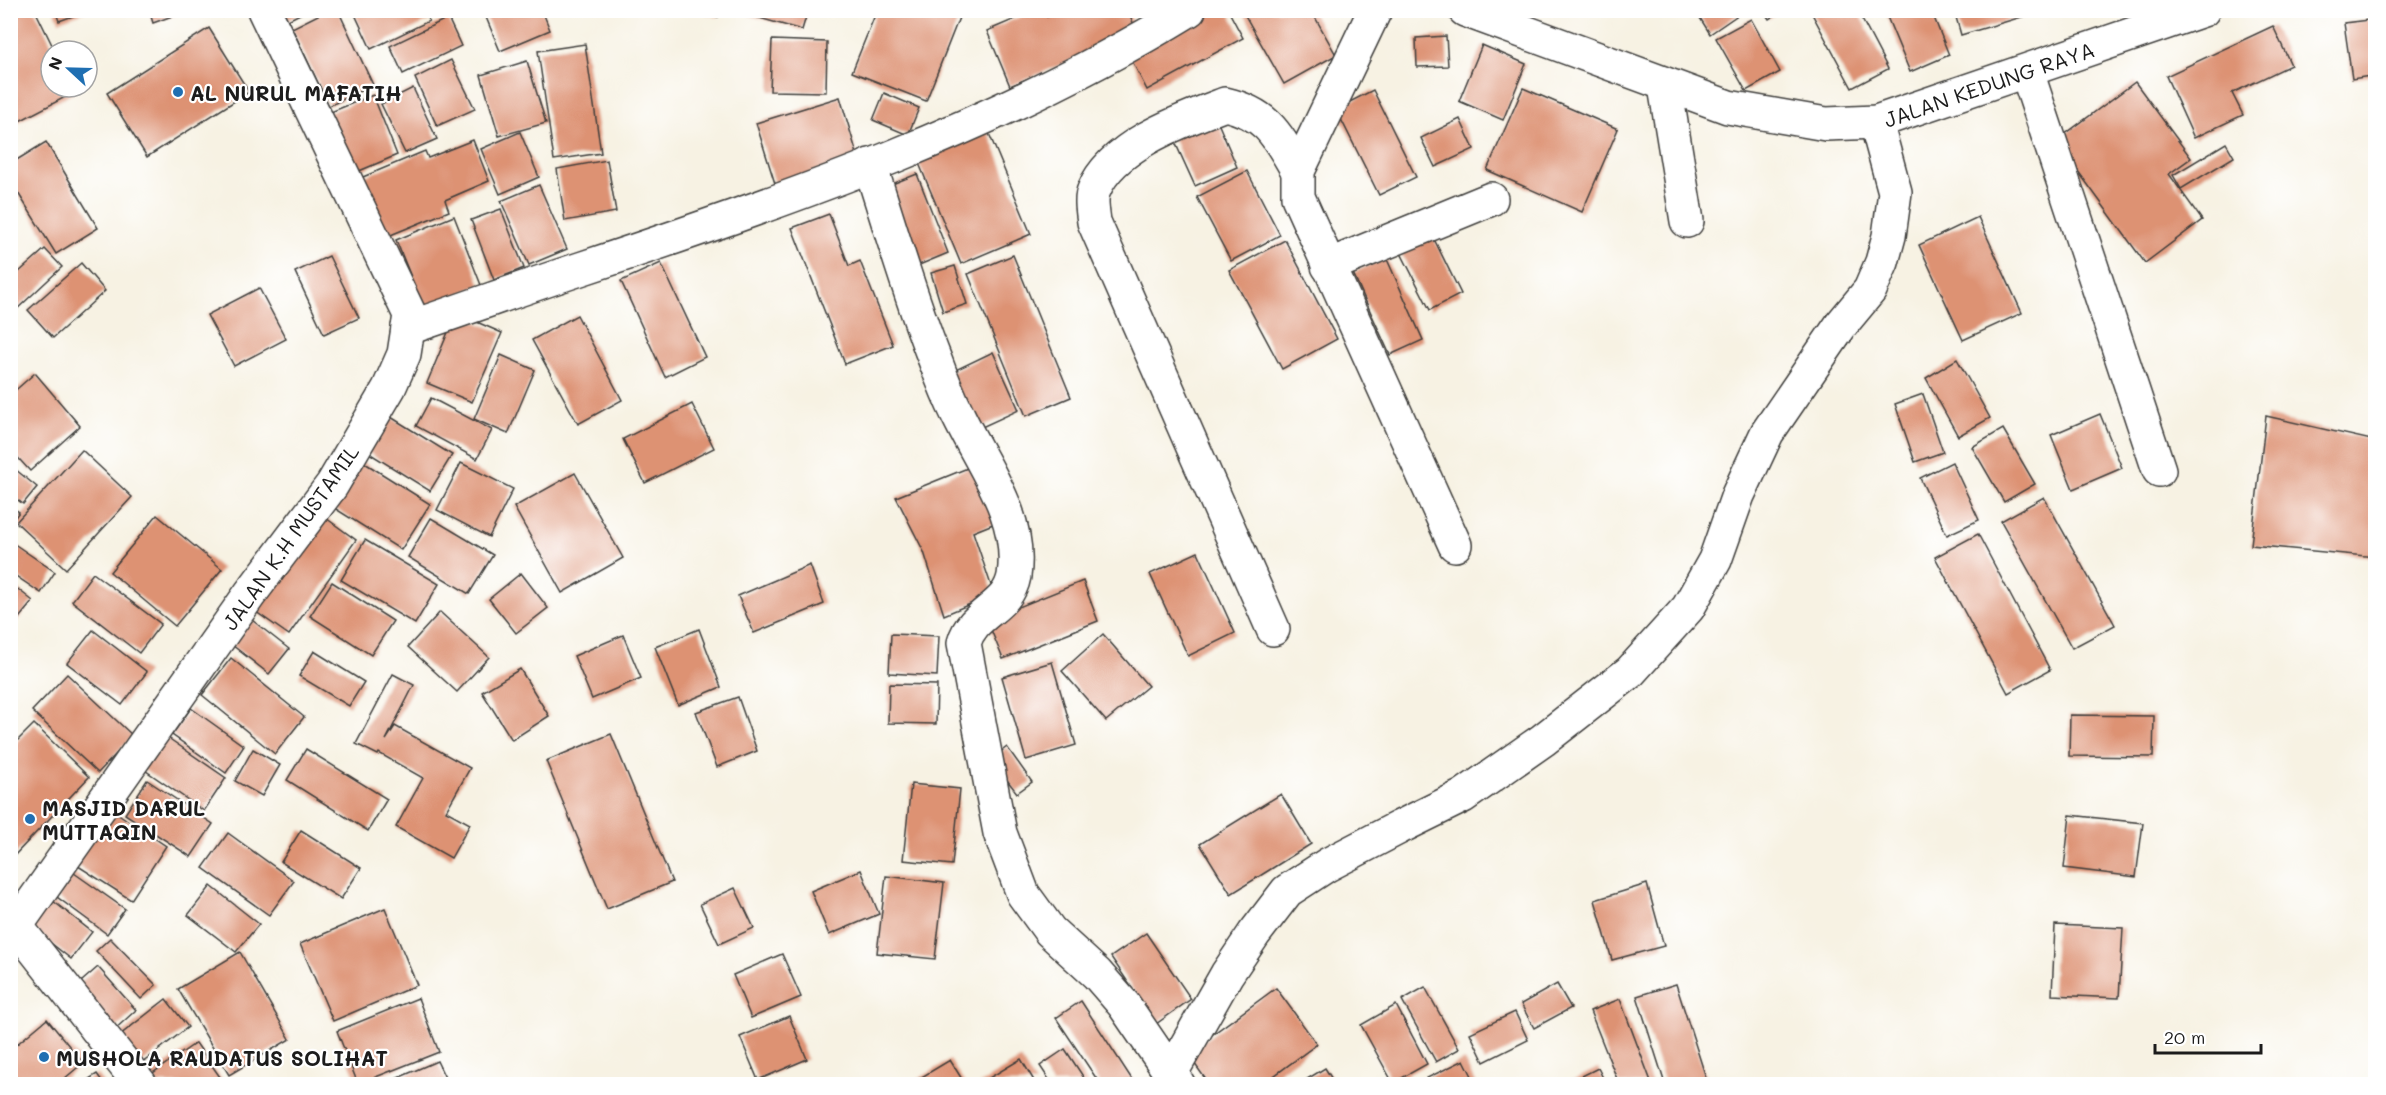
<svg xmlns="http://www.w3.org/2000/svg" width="2386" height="1095" viewBox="0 0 2386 1095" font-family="Mali,sans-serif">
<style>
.building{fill:#dd9273}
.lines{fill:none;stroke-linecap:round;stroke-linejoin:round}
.minor-casing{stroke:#3d3c3a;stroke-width:36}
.minor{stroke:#fff;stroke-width:33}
.poi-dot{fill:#1f6fb2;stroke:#fff;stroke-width:2}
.labels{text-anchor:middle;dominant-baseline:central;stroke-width:4.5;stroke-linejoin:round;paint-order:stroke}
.street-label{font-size:21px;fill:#1c1c1c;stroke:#fff}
.poi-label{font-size:21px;font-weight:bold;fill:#1c1c1c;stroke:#fff;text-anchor:start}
</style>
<rect width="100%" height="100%" fill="#fff"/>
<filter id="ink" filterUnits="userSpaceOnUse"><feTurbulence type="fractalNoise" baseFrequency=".0167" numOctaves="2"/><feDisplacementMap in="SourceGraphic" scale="12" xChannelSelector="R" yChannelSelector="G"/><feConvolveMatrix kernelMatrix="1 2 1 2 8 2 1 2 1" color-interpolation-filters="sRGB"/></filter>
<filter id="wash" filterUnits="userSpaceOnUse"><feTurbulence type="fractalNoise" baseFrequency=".008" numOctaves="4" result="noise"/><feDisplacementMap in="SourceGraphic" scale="24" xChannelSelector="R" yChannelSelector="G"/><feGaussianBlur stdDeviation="1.35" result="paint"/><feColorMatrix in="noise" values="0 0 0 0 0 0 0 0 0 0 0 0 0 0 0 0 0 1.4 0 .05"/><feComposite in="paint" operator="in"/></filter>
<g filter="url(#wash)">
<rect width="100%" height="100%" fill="#f7f2e3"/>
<g id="blocks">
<g class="building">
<path d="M10 10H35L55 51H51V87H73L75 92 10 126Z"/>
<path d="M55 10H87V11L59 21Z"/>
<path d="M149 10H186V11L153 23Z"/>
<path d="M283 10H308L288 20Z"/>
<path d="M328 10H338L373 85 329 106 292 28Z"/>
<path d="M353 10H424L429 21 371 49Z"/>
<path d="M483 10H542L550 30 500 51Z"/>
<path d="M692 10H719L718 17Z"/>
<path d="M751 10H808L802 30 749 15Z"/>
<path d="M877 10H962L926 101 852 72Z"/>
<path d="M1036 10H1044L1047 17 1062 10H1128L1137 33 1010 86 987 31Z"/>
<path d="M1210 10H1228L1243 38 1147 90 1129 55Z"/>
<path d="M1242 10H1311L1336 55 1284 84Z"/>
<path d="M1695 10H1741L1742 12 1710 34Z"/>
<path d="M1763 10H1783L1769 19Z"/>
<path d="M1810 10H1857L1888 69 1852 88Z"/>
<path d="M1888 10H1931L1949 55 1910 72 1885 12Z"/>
<path d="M1954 10H2042V11L1961 35Z"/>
<path d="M448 18 461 46 403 74 390 46Z"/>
<path d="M1751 19 1780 72 1746 91 1716 38Z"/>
<path d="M2376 19V75L2352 79 2344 23Z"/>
<path d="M2273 26 2291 65 2232 93 2243 115 2194 138 2166 76Z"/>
<path d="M209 28 249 92 147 157 107 93Z"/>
<path d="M1446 36 1448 66 1417 67 1416 38Z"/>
<path d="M772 40 827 42 826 92 770 91Z"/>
<path d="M585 44 601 153 554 160 538 51Z"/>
<path d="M1482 45 1526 64 1503 120 1459 101Z"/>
<path d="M451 60 475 109 437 126 415 78Z"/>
<path d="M527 61 546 123 499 136 481 75Z"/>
<path d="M2135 82 2191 158 2169 174 2202 220 2145 263 2056 141Z"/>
<path d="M413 88 437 139 405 153 381 104Z"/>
<path d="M1523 88 1618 129 1582 212 1487 170Z"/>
<path d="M1373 90 1416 177 1379 195 1336 109Z"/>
<path d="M884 93 919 108 908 135 873 120Z"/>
<path d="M373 95 397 155 345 177 321 116Z"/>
<path d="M840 97 860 164 777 190 756 123Z"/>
<path d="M1213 111 1237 167 1195 186 1170 131Z"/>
<path d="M1460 119 1474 149 1435 167 1421 138Z"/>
<path d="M988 131 1031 234 961 264 918 161Z"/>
<path d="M520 132 539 177 500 194 481 149Z"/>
<path d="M473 140 489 181 445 200 449 211 376 241 351 182 425 151 428 158Z"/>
<path d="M46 142 98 228 56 254 10 180V164Z"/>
<path d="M2226 143 2234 157 2181 189 2173 175Z"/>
<path d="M607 160 616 212 565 221 557 169Z"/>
<path d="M1247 171 1280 235 1231 261 1197 197Z"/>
<path d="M917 174 948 253 912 268 880 189Z"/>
<path d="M539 185 567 249 529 265 501 201Z"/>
<path d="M501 209 524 268 494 280 471 220Z"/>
<path d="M829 214 849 266 860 261 893 345 845 364 792 228Z"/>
<path d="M454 216 481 285 424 309 396 240Z"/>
<path d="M1978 217 2022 313 1963 340 1919 245Z"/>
<path d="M1431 233 1461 294 1430 310 1399 249Z"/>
<path d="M1285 240 1337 339 1282 369 1229 270Z"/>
<path d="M45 249 62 267 16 310 10 304V280Z"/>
<path d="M1013 255 1071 397 1026 416 968 274Z"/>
<path d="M329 256 359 318 324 334 295 272Z"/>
<path d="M1386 257 1423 340 1390 355 1353 273Z"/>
<path d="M81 263 105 291 53 338 28 310Z"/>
<path d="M661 263 705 357 665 377 621 281Z"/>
<path d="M955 266 967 304 943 312 931 273Z"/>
<path d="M259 288 286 339 234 366 207 315Z"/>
<path d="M456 313 502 333 472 402 427 383Z"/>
<path d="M577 315 622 400 578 424 532 340Z"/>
<path d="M993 352 1019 410 971 432 945 375Z"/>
<path d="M501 355 535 370 508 434 474 419Z"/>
<path d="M1957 359 1990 418 1958 436 1926 378Z"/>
<path d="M35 373 80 426 30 471 10 449V395Z"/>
<path d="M1923 394 1943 452 1915 462 1895 404Z"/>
<path d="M431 398 492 430 477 459 416 426Z"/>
<path d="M692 404 714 448 645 483 623 439Z"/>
<path d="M386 414 452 455 430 491 364 450Z"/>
<path d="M2100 414 2122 468 2073 489 2051 435Z"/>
<path d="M2266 416 2376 441V557L2251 545Z"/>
<path d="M2003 429 2035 484 2004 502 1972 447Z"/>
<path d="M82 450 132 497 66 569 16 522Z"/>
<path d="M360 460 430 504 401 550 331 506Z"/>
<path d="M1952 462 1979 520 1947 535 1920 478Z"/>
<path d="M461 463 513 489 489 537 437 510Z"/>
<path d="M10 465 37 487 23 504 10 494Z"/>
<path d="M975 465 998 522 973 532 994 594 944 615 924 552 896 497Z"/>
<path d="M575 473 623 558 562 593 514 507Z"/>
<path d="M2044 497 2115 625 2072 648 2001 521Z"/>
<path d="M10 506 19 512 10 524Z"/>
<path d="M319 513 356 540 289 635 252 609Z"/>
<path d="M157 515 222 569 175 626 110 572Z"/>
<path d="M431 518 493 555 469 594 408 557Z"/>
<path d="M1978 534 2050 670 2008 693 1935 557Z"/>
<path d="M365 540 439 584 415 624 341 580Z"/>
<path d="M10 541 55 572 41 593 10 572Z"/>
<path d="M1198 552 1235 633 1188 656 1150 574Z"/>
<path d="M810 565 824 604 754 633 738 596Z"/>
<path d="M93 573 161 624 139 653 72 601Z"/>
<path d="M521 573 548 608 516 633 489 599Z"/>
<path d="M1083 581 1098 621 1003 659 987 620Z"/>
<path d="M332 582 393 621 371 655 310 616Z"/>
<path d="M10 583 33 601 10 629Z"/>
<path d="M440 612 489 657 457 692 408 647Z"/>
<path d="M243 613 289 649 269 674 223 638Z"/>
<path d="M699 629 721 687 678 705 655 647Z"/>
<path d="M93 630 147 672 122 705 67 663Z"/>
<path d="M891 634 939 636 937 676 889 673Z"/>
<path d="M1103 634 1148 686 1106 721 1062 671Z"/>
<path d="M623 635 641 678 592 699 574 656Z"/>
<path d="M314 651 364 682 349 706 299 676Z"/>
<path d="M231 658 304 717 275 754 202 695Z"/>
<path d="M1052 662 1076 745 1026 760 1002 677Z"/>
<path d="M520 669 549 716 512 740 482 692Z"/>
<path d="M67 674 133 736 98 773 32 711Z"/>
<path d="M393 674 414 685 386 740 395 726 470 768 446 811 470 824 451 858 396 827 423 778 379 753 378 755 356 744Z"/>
<path d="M889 684 937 685 936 724 888 723Z"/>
<path d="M738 697 757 751 717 767 696 712Z"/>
<path d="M191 708 244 746 226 773 172 735Z"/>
<path d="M2070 715 2154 716 2153 757 2069 756Z"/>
<path d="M34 724 89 777 10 860V748Z"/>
<path d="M161 733 226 778 204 811 139 766Z"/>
<path d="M611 734 672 882 607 909 546 761Z"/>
<path d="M1007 747 1032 782 1017 793 991 759Z"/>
<path d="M253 749 280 765 262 796 235 781Z"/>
<path d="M306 749 387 799 368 831 287 780Z"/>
<path d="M147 780 213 824 191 857 125 814Z"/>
<path d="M911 784 960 789 952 865 903 860Z"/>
<path d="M1281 794 1311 844 1231 894 1200 844Z"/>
<path d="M111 809 166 846 131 900 75 864Z"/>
<path d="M2070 815 2143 823 2136 877 2064 868Z"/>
<path d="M301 830 361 868 341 899 281 862Z"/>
<path d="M228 833 294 881 269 915 203 868Z"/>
<path d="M861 870 879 914 829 935 811 891Z"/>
<path d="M74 873 125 909 107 934 57 897Z"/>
<path d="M886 876 944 883 935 959 877 953Z"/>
<path d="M1647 884 1664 946 1612 960 1595 900Z"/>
<path d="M211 886 259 924 236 952 188 915Z"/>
<path d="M735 888 754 928 719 944 700 904Z"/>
<path d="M48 897 92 932 71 959 27 924Z"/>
<path d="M385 908 417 985 333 1021 300 944Z"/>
<path d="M2055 925 2123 928 2119 998 2052 995Z"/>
<path d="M1146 933 1191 999 1156 1024 1111 957Z"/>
<path d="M110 938 156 985 141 999 96 951Z"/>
<path d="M240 952 290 1039 229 1075 178 989Z"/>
<path d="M782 954 801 997 751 1018 733 975Z"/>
<path d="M98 967 136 1010 112 1032 74 988Z"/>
<path d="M1557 984 1571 1008 1534 1028 1521 1004Z"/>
<path d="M1676 984 1707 1081 1696 1084H1665L1637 996Z"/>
<path d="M1425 987 1459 1049 1436 1062 1402 1000Z"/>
<path d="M1276 988 1317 1044 1263 1084H1209L1187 1053Z"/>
<path d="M418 998 439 1052 358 1084 337 1031Z"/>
<path d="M166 999 188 1027 137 1067 115 1039Z"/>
<path d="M1620 999 1652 1084H1619L1590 1011Z"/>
<path d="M1081 1001 1135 1084H1100L1056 1018Z"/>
<path d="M1396 1005 1427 1064 1393 1083 1361 1025Z"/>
<path d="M1515 1012 1528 1040 1484 1062 1470 1033Z"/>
<path d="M789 1016 807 1059 758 1080 740 1037Z"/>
<path d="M47 1019 83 1063 58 1084H12L10 1082V1050Z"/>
<path d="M196 1043 225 1084H157L150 1075Z"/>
<path d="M1065 1049 1088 1084H1052L1040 1066Z"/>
<path d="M1021 1059 1036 1084H979Z"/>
<path d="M950 1060 965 1084H910Z"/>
<path d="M1464 1060 1476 1084H1430L1427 1078Z"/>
<path d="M437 1061 448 1084H384Z"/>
<path d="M1325 1068 1335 1084H1299Z"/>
<path d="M1598 1068 1606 1084H1566Z"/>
<path d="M97 1074 104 1084H81Z"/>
</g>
</g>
</g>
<g filter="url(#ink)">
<use href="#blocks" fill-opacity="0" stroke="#3d3c3a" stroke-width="1.5"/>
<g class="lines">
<g class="minor-casing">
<g id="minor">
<path d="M1375 10 1298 171V197L1455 545"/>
<path d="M1465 10 1728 107 1826 124 1876 122 2203 10"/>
<path d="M2027 72 2159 470"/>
<path d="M1665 86 1687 221"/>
<path d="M870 165C891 230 910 297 935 360 942 379 949 397 958 415 982 466 1023 516 1014 576 1008 609 973 611 964 643L1000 833 1023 894 1050 931 1097 974 1124 1005 1178 1084"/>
<path d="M1328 266 1491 199"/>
<path d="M408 328C465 309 522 288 580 269 789 200 1000 126 1189 10"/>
<path d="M1273 629 1094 222C1093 213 1090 199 1094 190 1112 145 1183 120 1225 104 1268 114 1277 135 1298 171"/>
<path d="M16 926 140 1084"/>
<path d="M10 932 16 926 250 594 332 485 389 388 404 354 410 315 264 10"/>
<path d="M1171 1073 1227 974 1254 934 1287 891 1327 865 1400 827 1463 796 1543 740 1630 672 1688 608 1715 560 1738 495 1767 433 1841 325 1870 290 1882 262 1889 236 1895 192 1876 122"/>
</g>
</g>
<use href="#minor" class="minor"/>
</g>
</g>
<g class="poi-dot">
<circle cx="178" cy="92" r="6"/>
<circle cx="30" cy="819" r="6"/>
<circle cx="44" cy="1057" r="6"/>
</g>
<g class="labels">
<g class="street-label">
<text transform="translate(1989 84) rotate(-19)">JALAN KEDUNG RAYA</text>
<text transform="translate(290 537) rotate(-55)">JALAN K.H MUSTAMIL</text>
</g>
<g class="poi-label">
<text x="190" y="92">AL NURUL MAFATIH</text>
<text x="42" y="807">MASJID DARUL<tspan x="42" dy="24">MUTTAQIN</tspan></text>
<text x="56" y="1057">MUSHOLA RAUDATUS SOLIHAT</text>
</g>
</g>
<rect width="2386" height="1095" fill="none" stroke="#fff" stroke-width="36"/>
<g transform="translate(69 69) rotate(292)"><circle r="28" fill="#ffffff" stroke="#a4a4a4" stroke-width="1.5"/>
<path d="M0-4.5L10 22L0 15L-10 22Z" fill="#1f6fb2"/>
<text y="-9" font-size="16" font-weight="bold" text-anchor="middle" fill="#1c1c1c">N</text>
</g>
<path d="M2155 1044v9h106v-9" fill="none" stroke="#1c1c1c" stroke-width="3"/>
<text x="2164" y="1044" font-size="18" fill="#1c1c1c" stroke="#ffffff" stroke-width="4.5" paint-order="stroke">20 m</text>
</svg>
